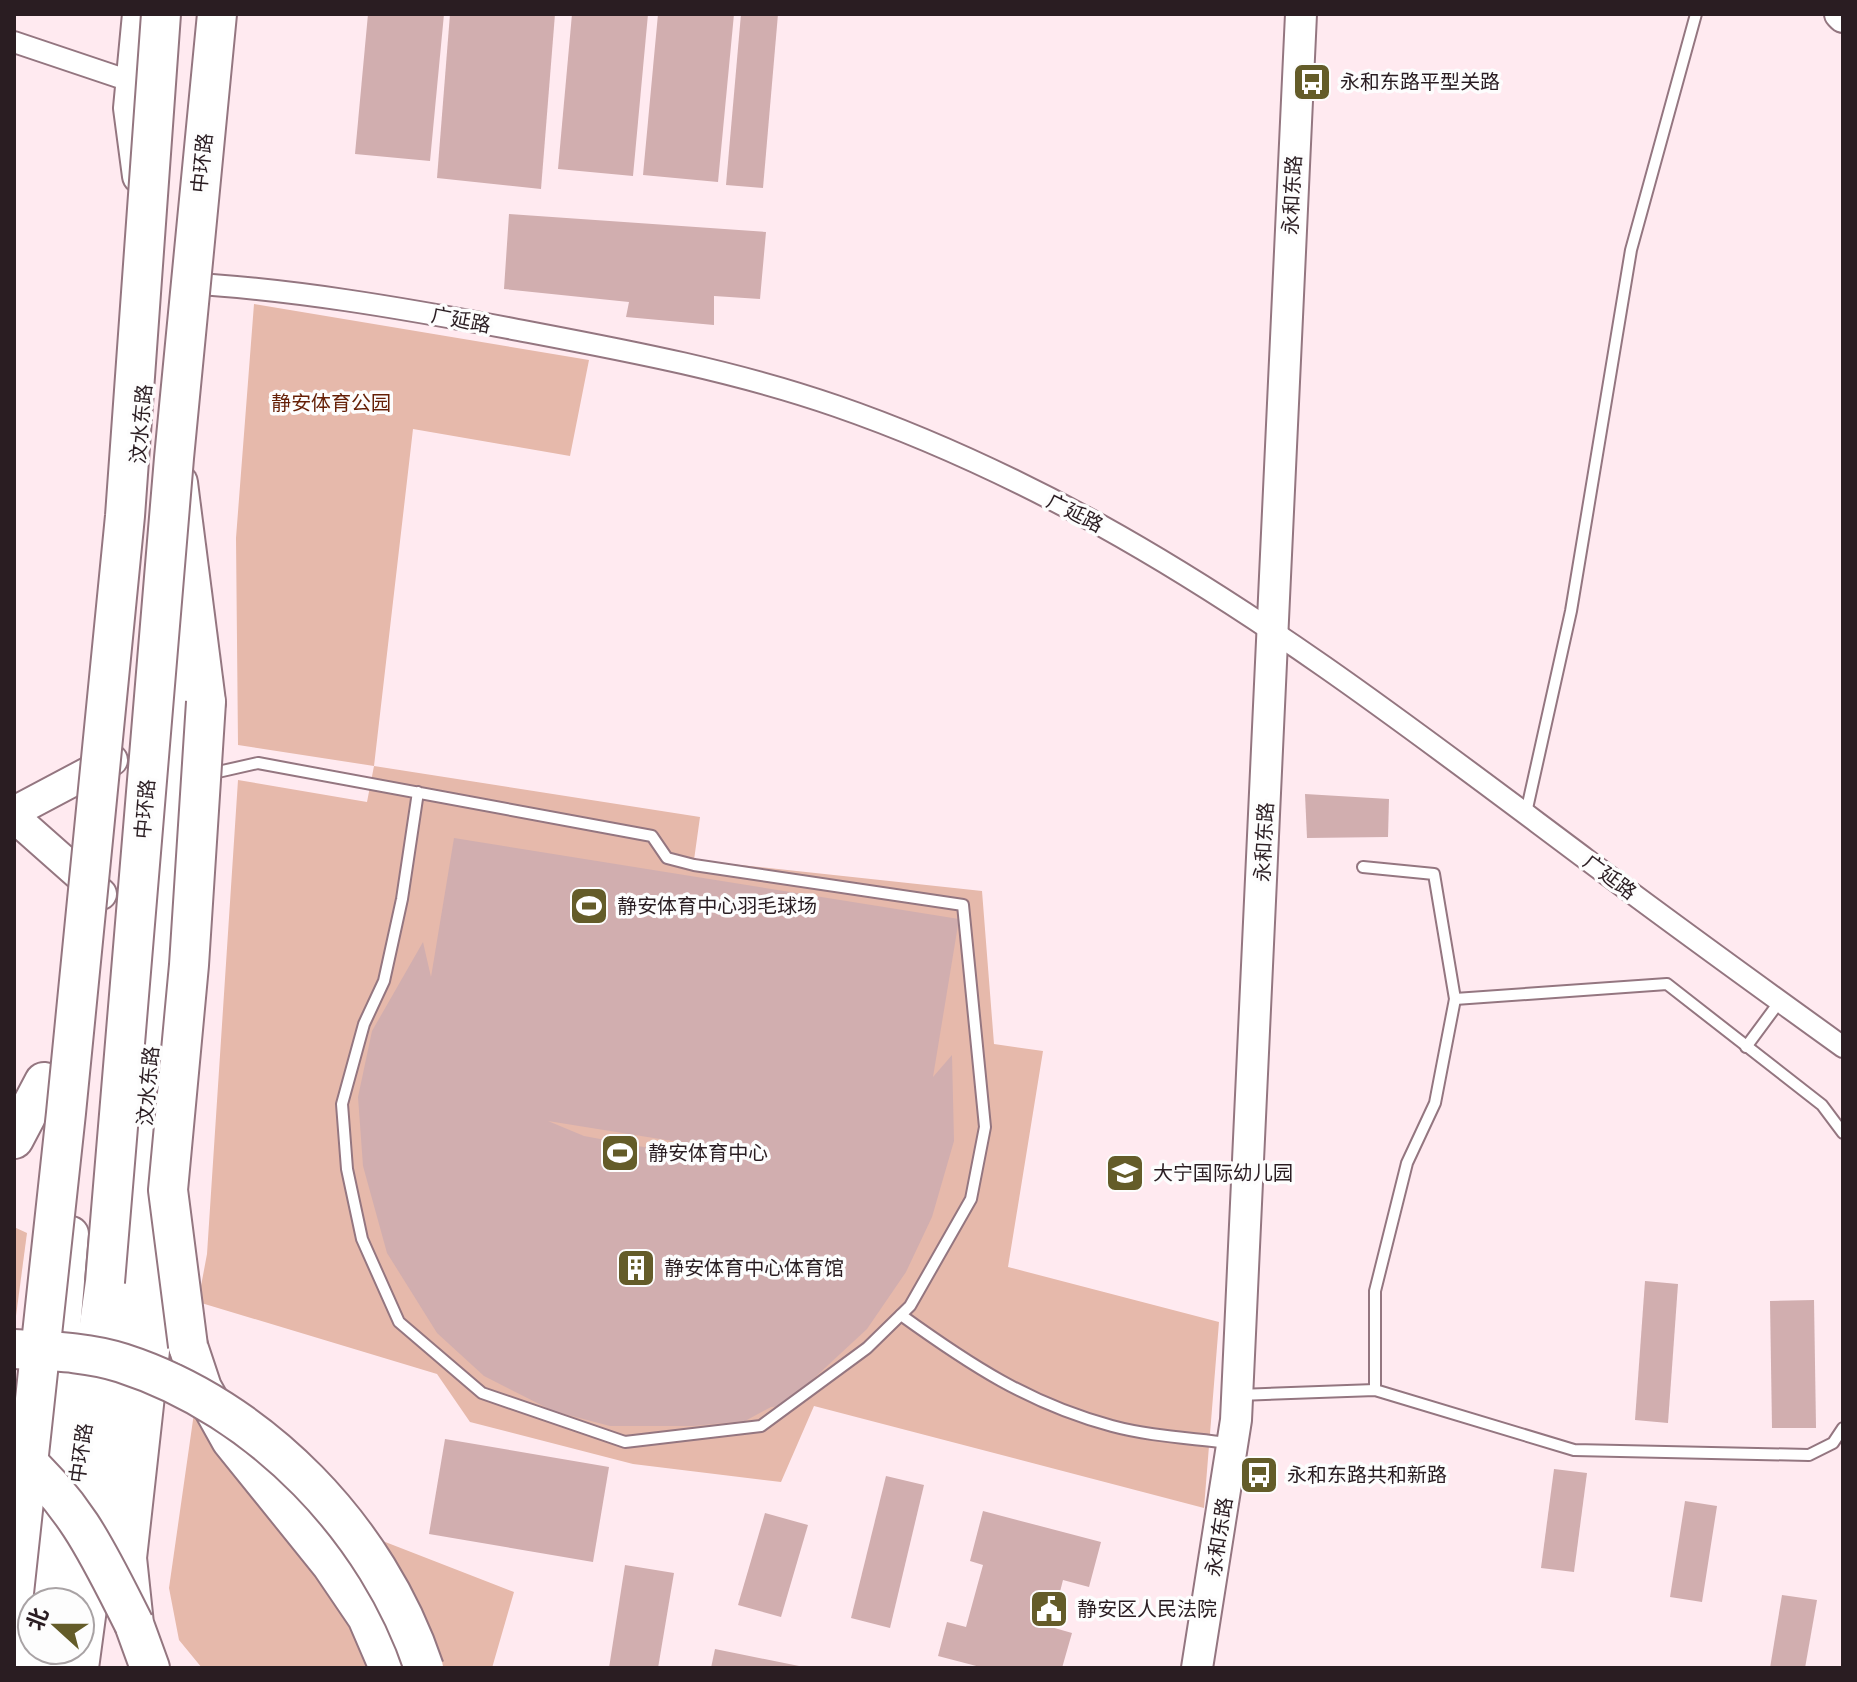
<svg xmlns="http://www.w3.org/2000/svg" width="1857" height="1682" viewBox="0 0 1857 1682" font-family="Poppins,'Noto Sans SC',sans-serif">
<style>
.green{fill:#e6b9ab}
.building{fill:#d1aeaf;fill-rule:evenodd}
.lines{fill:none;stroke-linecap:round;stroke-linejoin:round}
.lane-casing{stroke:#947680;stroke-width:14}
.street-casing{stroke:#947680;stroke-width:24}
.secondary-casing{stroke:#947680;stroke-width:34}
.primary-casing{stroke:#947680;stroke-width:38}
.highway-casing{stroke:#947680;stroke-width:42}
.lane{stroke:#fff;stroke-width:10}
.street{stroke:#fff;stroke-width:20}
.secondary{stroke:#fff;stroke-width:30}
.primary{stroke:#fff;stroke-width:34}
.highway{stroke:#fff;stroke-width:38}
.highway-bridge-casing{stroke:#947680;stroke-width:42;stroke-linecap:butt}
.highway-bridge{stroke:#fff;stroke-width:38}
.labels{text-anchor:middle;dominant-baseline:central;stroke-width:7;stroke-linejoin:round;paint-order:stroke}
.poi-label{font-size:20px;fill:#2a1d22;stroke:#fdfdfd;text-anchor:start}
.street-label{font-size:20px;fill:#2a1d22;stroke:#fdfdfd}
.park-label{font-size:20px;fill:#651f06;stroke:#fdfdfd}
</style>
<rect width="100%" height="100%" fill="#ffeaf0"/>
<g class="green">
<path d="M254 304 589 360 570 456 413 429 374 766 700 817 694 860 982 891 994 1044 1043 1051 1008 1267 1219 1322 1204 1508 814 1406 781 1482 633 1464 470 1422 437 1374 198 1302 207 1254 238 780 367 802 374 766 238 745 236 538Z"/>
<path d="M14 1227 27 1233 14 1331Z"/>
<path d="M196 1399 339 1524 514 1592 492 1668H202L179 1640 169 1588Z"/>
</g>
<g class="building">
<path d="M368 14H444L430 161 355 154Z"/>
<path d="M450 14H555L541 189 437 178Z"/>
<path d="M572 14H648L633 176 558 169Z"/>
<path d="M658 14H734L718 182 643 175Z"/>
<path d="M741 14H778L763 188 726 185Z"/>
<path d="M509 214 766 232 760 299 714 296V325L626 317 629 302 504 289Z"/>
<path d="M1305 794 1389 799 1388 837 1307 838Z"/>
<path d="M454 838 959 919 933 1077 952 1055 954 1141 932 1217 906 1272 867 1329 798 1393 785 1400 784 1406 771 1407 745 1421 693 1426H610L553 1411 484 1376 437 1333 387 1253 363 1166 358 1097 372 1031 423 942 431 977ZM548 1121 753 1154 728 1156 660 1150 584 1136Z"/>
<path d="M1645 1281 1678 1284 1668 1423 1635 1420Z"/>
<path d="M1814 1300 1816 1428H1772L1770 1301Z"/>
<path d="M445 1439 609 1467 593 1562 429 1534Z"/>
<path d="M1554 1469 1587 1473 1574 1572 1541 1568Z"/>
<path d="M886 1476 924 1485 890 1628 851 1618Z"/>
<path d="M1685 1501 1717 1506 1702 1602 1670 1597Z"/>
<path d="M983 1511 1101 1542 1089 1587 1063 1580 1051 1627 1072 1633 1062 1668H984L938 1656 947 1622 966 1627 983 1565 970 1561Z"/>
<path d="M765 1513 808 1525 781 1617 738 1605Z"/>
<path d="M625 1565 674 1573 658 1668H609Z"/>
<path d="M1782 1595 1817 1600 1805 1668H1770Z"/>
<path d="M715 1649 804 1667V1668H711Z"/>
</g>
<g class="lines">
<g class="lane-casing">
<g id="lane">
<path d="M209 774 258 763 652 836 667 858 694 865 963 905 985 1127 971 1199 910 1306 867 1348 761 1426 625 1442 482 1393 399 1322 362 1239 347 1169 342 1104 364 1024 384 981 402 899 418 792"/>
<path d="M1526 813 1571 611 1631 250 1696 14"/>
<path d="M1363 867 1434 874 1455 999 1435 1103 1407 1163 1375 1291V1390"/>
<path d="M1455 999 1667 984 1822 1105 1843 1133"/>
<path d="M1746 1047 1780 1001"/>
<path d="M901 1315C969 1364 1029 1404 1112 1426 1149 1436 1190 1438 1228 1443"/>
<path d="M1239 1395 1375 1390 1574 1450 1809 1455 1833 1443 1843 1428"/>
</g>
</g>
<g class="street-casing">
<g id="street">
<path d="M14 42 133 82"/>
<path d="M183 283C292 289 401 308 508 328 618 349 729 369 836 406 926 437 1016 479 1100 525 1273 621 1428 741 1586 859 1671 923 1757 985 1843 1047"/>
</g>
</g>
<g class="secondary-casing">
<g id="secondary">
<path d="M1840 14 1843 17"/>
<path d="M14 812 112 760"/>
<path d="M14 817 101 894"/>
<path d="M1197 1668 1236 1420 1301 14"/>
</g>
</g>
<g class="primary-casing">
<g id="primary">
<path d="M140 14 131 108 140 176"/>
<path d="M32 1602 57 1399 71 1234"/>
<path d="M24 1668 32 1604"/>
<path d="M81 1668 118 1394 181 680 171 606"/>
</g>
</g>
<g class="highway-casing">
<g id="highway">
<path d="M178 483 206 702"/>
<path d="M14 1139 44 1082"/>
<path d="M188 1346 202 1388 231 1440 331 1564 367 1617 389 1668"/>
<path d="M60 1602 105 1282"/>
<path d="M51 1668 54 1650"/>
<path d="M150 1668 134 1624 127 1558 164 1224"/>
</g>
</g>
<use href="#lane" class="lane"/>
<use href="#street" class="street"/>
<use href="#secondary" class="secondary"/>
<use href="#primary" class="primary"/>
<use href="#highway" class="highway"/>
<g class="highway-bridge-casing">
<g id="highway-bridge">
<path d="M105 1282 174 458 217 14"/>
<path d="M188 1346 168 1190 189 965 206 702"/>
<path d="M14 1349C49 1351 89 1352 122 1363 261 1408 378 1530 424 1668"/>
<path d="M17 1453C77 1505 99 1555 134 1624"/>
<path d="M14 1593 66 1113 125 516 161 14"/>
</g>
</g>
<use href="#highway-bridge" class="highway-bridge"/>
</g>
<defs>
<g id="bus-square" transform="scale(2)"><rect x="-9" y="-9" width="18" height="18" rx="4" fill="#645c29" stroke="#fdfdfd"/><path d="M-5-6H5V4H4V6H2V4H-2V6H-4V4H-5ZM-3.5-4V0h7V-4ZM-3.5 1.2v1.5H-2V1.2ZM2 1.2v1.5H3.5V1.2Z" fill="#fff"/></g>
<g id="stadium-square" transform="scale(2)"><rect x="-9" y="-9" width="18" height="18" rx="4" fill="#645c29" stroke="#fdfdfd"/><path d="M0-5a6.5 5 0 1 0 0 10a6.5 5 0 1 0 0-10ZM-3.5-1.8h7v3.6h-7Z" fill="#fff"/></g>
<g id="school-square" transform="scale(2)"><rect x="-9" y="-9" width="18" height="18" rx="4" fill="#645c29" stroke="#fdfdfd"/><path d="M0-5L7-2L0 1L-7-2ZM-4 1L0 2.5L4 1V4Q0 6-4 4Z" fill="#fff"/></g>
<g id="building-square" transform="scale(2)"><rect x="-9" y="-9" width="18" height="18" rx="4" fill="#645c29" stroke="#fdfdfd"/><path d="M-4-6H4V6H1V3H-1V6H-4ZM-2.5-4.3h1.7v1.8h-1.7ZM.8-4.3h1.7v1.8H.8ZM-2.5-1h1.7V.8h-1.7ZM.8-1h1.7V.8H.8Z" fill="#fff"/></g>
<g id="civic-square" transform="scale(2)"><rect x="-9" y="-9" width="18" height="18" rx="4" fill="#645c29" stroke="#fdfdfd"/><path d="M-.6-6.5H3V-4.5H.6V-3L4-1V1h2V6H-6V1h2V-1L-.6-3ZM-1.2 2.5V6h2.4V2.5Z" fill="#fff"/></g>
</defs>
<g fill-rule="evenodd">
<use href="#bus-square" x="1312" y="82"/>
<use href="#stadium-square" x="589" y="906"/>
<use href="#stadium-square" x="620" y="1153"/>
<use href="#school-square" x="1125" y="1173"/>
<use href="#building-square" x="636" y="1268"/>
<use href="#bus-square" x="1259" y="1475"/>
<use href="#civic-square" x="1049" y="1609"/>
</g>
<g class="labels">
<g class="poi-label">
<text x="1340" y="82">永和东路平型关路</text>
<text x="617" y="906">静安体育中心羽毛球场</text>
<text x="648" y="1153">静安体育中心</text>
<text x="1153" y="1173">大宁国际幼儿园</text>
<text x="664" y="1268">静安体育中心体育馆</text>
<text x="1287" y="1475">永和东路共和新路</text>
<text x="1077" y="1609">静安区人民法院</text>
</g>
<g class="street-label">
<text transform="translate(202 163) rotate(-84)">中环路</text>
<text transform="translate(1292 195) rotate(-87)">永和东路</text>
<text transform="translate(461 320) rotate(11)">广延路</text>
<text transform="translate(141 424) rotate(-85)">汶水东路</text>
<text transform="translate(1075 513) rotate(27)">广延路</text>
<text transform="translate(145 809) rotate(-85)">中环路</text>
<text transform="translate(1264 842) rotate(-87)">永和东路</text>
<text transform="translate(1610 877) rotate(37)">广延路</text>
<text transform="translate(148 1086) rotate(-85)">汶水东路</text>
<text transform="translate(81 1453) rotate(-82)">中环路</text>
<text transform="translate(1219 1537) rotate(-81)">永和东路</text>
</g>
<g class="park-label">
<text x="331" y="403">静安体育公园</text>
</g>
</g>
<rect width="1857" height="1682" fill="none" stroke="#2a1d22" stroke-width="32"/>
<g transform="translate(56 1626) rotate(291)"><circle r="38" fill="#fdfdfd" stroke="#a9a3a5" stroke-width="2"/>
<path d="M0-6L14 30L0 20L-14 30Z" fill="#645c29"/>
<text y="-12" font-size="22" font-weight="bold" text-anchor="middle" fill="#2a1d22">北</text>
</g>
</svg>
